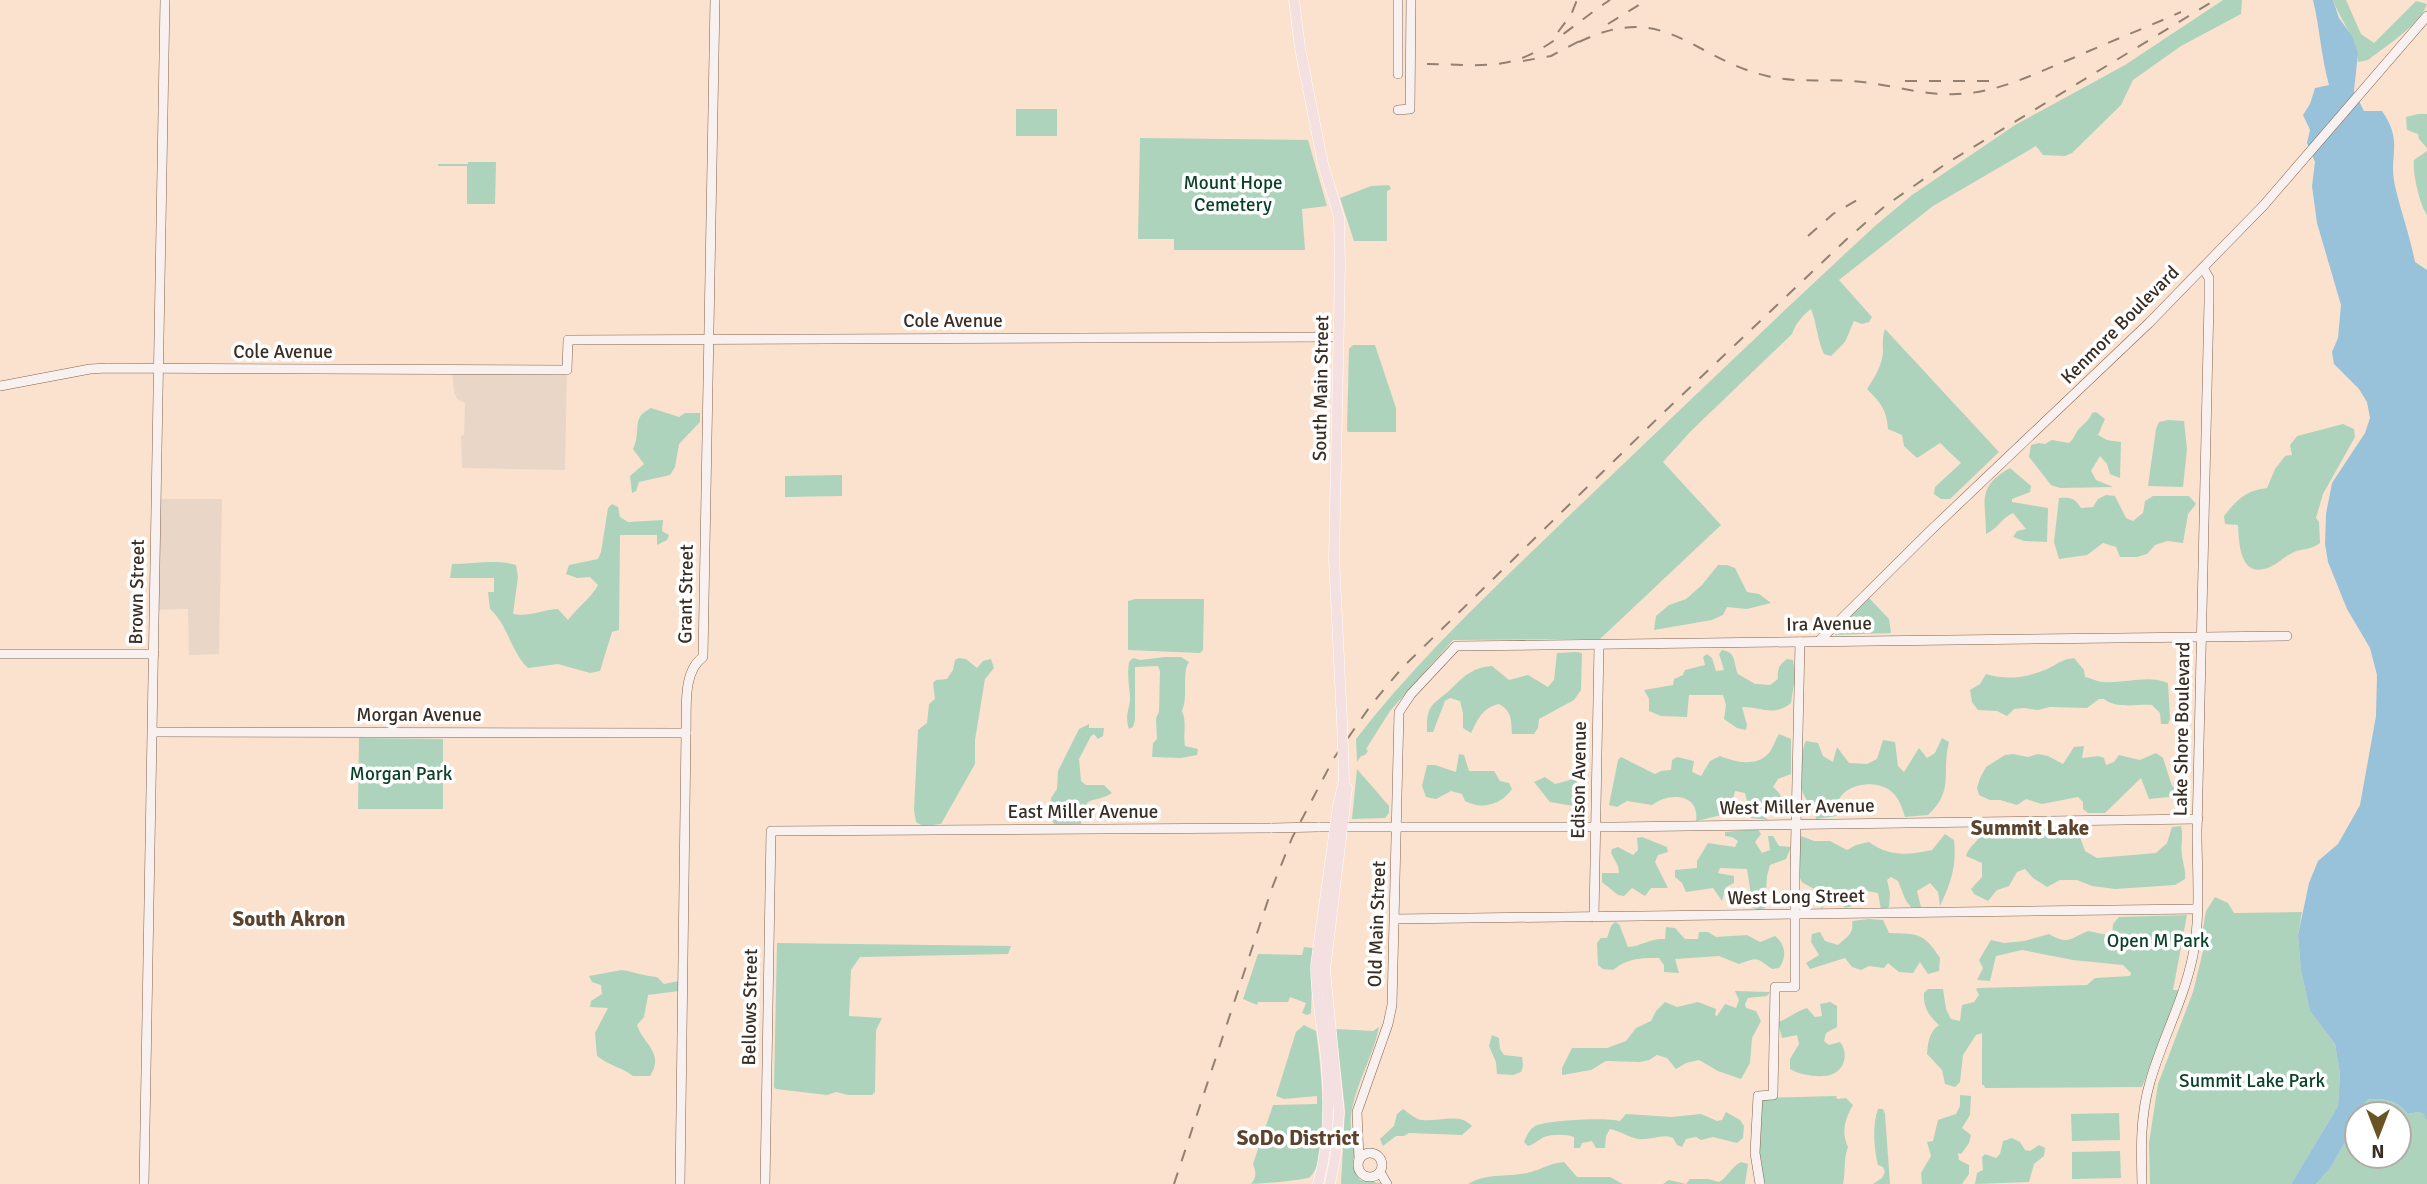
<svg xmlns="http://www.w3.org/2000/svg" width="2427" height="1184" viewBox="0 0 2427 1184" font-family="Signika,sans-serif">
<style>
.education{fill:#e9d6c7}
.green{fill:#add3bc;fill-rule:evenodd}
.water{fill:#97c2da}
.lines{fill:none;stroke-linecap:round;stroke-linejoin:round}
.secondary-casing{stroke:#80644e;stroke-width:10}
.primary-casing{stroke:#fff;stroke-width:11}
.secondary{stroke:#f9f0f0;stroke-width:9}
.primary{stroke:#f4e0e0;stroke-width:10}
.rail{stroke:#928072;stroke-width:2;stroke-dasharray:12 12;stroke-linecap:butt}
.secondary-bridge-casing{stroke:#80644e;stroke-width:10;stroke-linecap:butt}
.primary-bridge-casing{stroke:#fff;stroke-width:11;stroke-linecap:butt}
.secondary-bridge{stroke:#f9f0f0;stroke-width:9}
.primary-bridge{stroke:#f4e0e0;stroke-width:10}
.labels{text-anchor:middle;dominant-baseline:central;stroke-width:7;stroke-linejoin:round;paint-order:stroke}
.park-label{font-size:19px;fill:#0b4128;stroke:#fff}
.street-label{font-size:19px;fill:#3a2e24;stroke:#fff}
.neighbourhood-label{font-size:21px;font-weight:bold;fill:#5d432d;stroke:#fff}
</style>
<rect width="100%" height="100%" fill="#fbe2ce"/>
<g class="education">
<path d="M452 370H567L565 470 462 468 461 436 464 435 465 403 457 399 454 392Z"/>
<path d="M156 499H222L219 654 189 655 188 609 154 610Z"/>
</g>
<g class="green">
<path d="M2223 0H2242L2241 14 2181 46 2133 80 2121 105 2072 153 2065 156 2043 155 2036 146 1933 206 1839 280 1872 317 1869 322 1862 324 1854 321 1845 342 1831 356 1824 354C1817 339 1817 324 1811 309 1804 314 1795 324 1792 334L1691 431 1663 462 1721 525 1600 639 1453 640 1390 711 1366 749 1368 751 1365 755 1361 756 1357 762 1356 739C1421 655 1499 584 1575 510 1675 415 1774 319 1875 226L1912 195 2015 125 2125 65Z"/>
<path d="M2333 0H2346L2361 34 2374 43 2416 1 2427 4C2421 24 2386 46 2368 60L2358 62C2357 38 2341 22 2333 0Z"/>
<rect x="1016" y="109" width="41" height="27"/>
<path d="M2418 114H2427V148L2419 139 2418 134 2407 130 2406 117Z"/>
<path d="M1140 138 1308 140 1327 206 1302 209 1305 250H1174V239H1138Z"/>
<path d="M2427 151V215C2420 206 2412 172 2414 160Z"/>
<path d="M468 162H496L495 204H467V166H438V164H468Z"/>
<path d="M1389 185 1391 189 1387 191V241H1354L1340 198 1371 186Z"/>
<path d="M1885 329 1999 452 1950 499H1941L1934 494 1935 487 1961 463 1940 443 1917 458 1904 446 1902 435 1888 429C1887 410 1880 402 1867 389 1874 378 1882 366 1883 352 1883 343 1882 338 1885 329Z"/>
<path d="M1353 345H1375L1396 408V432H1348L1347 430 1349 349Z"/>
<path d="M651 408 679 417 685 413H700V422L679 444 675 467 670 475 639 482 636 491 632 493 630 476 644 464 633 449C642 431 630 418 651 408Z"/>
<path d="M2096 412 2105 419 2098 435 2107 440 2121 442 2120 478 2110 474 2107 464 2100 456 2091 471 2096 480 2113 487 2060 488 2051 485 2029 457 2031 445 2039 443 2045 444 2052 440 2069 443C2074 439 2075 434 2078 430 2084 423 2088 422 2092 413Z"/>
<path d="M2168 420 2184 421 2187 449 2183 487 2148 486 2156 429 2159 422Z"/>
<path d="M2343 424 2354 429 2355 437 2323 494 2316 518 2319 522 2320 543C2312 550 2303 548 2294 552 2285 556 2279 563 2270 567 2240 580 2239 544 2238 525L2225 524 2224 516C2237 500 2246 490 2267 488L2275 469 2285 456 2292 455 2290 445 2297 436Z"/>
<path d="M2010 468 2031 486 2030 492 2012 499V502L2048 508 2047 542 2024 541 2013 537 2017 531 2026 529 2013 513C2001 518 1998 529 1986 534 1986 501 1976 487 2010 468Z"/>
<path d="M842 475V496L785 497V476Z"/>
<path d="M2106 495 2115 496 2126 518 2133 521 2143 513 2145 501 2153 496H2189L2196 504 2188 514 2183 543 2167 541 2155 545 2147 554 2137 557H2120L2116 547 2103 543 2087 555 2059 559 2054 542 2059 498C2070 497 2075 498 2081 508L2093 507 2098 499Z"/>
<path d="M612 504 618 507 620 517 628 522 663 520 662 531 669 535 667 540 657 545V535H620L619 630 612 632 600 671 590 673 558 664 528 668C511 652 508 625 490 609L488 592H494V578H450L452 564C475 564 494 559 516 565L518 577 513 614C530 617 540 610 558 609L568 620C577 608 592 597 598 585L590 577 577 578 566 574 569 565 598 559 601 552 608 508Z"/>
<path d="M1718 565H1727L1735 568 1747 592 1759 594 1771 603 1747 609 1727 607 1723 615 1712 620 1654 630 1656 616 1669 605 1686 599 1702 585Z"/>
<path d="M1869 598 1889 619 1891 633 1835 635V630Z"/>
<path d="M1135 599H1204L1203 650 1200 653 1128 650V601Z"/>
<path d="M1722 650C1737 652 1733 663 1738 674L1755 684 1770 685 1778 679C1777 669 1779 665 1787 659L1793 660 1795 677 1791 703C1774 717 1762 707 1742 707L1747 725 1746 730 1737 728 1724 719 1726 705 1723 695H1689L1687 717 1661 716 1649 711V699L1644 690 1673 685 1674 679 1683 675 1685 670 1705 665 1703 657 1707 654 1712 658 1716 671 1724 670 1719 654Z"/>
<path d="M1576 652 1582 653 1581 690 1574 700 1539 719 1538 728 1534 734H1512C1511 720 1512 711 1499 704 1482 708 1478 719 1471 733L1463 728V713L1460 701 1450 698 1445 701 1433 732H1427C1426 701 1435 705 1453 687 1465 675 1474 667 1492 666L1509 680 1528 675 1548 687 1554 680 1557 653Z"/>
<path d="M1165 657H1181L1189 662C1181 674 1189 695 1182 711 1187 721 1183 735 1185 746L1198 749 1197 755 1181 758 1152 757 1153 743 1157 739 1156 718 1159 712 1160 671 1158 666 1135 667V720L1133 727 1129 729C1124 712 1131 708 1130 696 1129 684 1127 674 1129 662L1133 658 1140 660Z"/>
<path d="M959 658 966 659 977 668 983 661 991 659 994 668 985 679 975 740V764L941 824 923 826 916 822 914 810 918 730 927 723 929 704 935 699 933 683 936 680 947 679 953 670 955 660Z"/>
<path d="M2074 658 2084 670 2085 677C2090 678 2096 681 2102 682 2124 684 2147 674 2168 683L2170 719 2168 724H2161L2160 713 2152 705C2137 704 2116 709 2104 699H2099L2087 708 2050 707 2038 710 2024 708 2014 709 2007 716 1997 711 1978 710 1972 702 1970 690 1980 684 1986 674C2005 680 2023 678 2042 671 2055 667 2058 660 2074 658Z"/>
<path d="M1089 724V728H1104L1103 736 1098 739 1094 734 1091 736 1079 759 1081 781 1086 785H1104L1112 793C1090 806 1086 791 1081 824H1054L1049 813 1051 798 1057 789 1058 771 1079 729Z"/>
<path d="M1779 734 1791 739V774L1778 779 1773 787C1781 794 1783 797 1781 808L1771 810 1763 807 1758 812 1768 820 1751 818 1745 793 1735 791 1730 813 1696 821C1700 793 1669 792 1652 805L1627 801 1617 807 1609 805 1618 760 1621 757 1655 774 1661 771 1671 770 1672 760 1677 757 1694 761 1692 772 1701 776 1710 761 1720 756C1734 762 1756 767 1768 754 1773 749 1775 740 1779 734Z"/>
<path d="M359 738 443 739V809H358Z"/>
<path d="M1942 738 1949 742C1941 773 1955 790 1928 815L1905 817C1902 807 1898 795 1888 789 1875 781 1852 783 1842 795 1837 800 1837 809 1837 816L1816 819C1815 808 1807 803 1803 793 1799 783 1801 750 1806 741L1818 743 1823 756 1833 762 1837 747 1849 763 1867 764 1877 759 1883 740 1895 742 1898 766 1904 772 1919 748 1927 758 1935 753Z"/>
<path d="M2084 746 2082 758 2098 756 2104 758 2106 765 2114 762 2119 755 2140 760 2156 753 2163 758 2172 786 2186 795 2187 801 2169 797 2149 799 2141 778 2105 813H2088L2083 809V802L2078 797 2042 804 2026 799 2017 805 2000 800H1990L1979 795 1977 788 1980 778 1986 767 2005 755 2013 754 2028 757 2038 754 2048 756 2063 764 2074 747Z"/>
<path d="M1459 754 1464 755 1469 771H1494L1500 781 1509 783 1512 789C1501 805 1482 810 1465 801L1462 794 1451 791 1436 799 1426 797 1422 786 1427 765H1435L1456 772Z"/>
<path d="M1357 769 1389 806V813L1385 818 1352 819Z"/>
<path d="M1575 774 1578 776 1576 779 1580 799 1574 806 1550 802 1534 782 1545 777 1555 784 1570 780Z"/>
<path d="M1992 826 2086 827 2080 837 2085 851 2097 858 2156 853 2167 843 2172 827 2181 826C2184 837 2180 845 2182 855 2183 864 2186 870 2185 879L2175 885 2115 889 2092 886 2077 880H2060L2047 887 2033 878 2025 869 2017 872 2009 886 1997 890 1988 901 1974 894 1971 889 1982 877V863L1966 856C1969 845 1980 842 1982 830Z"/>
<path d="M1758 829 1761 834 1755 842 1762 853 1770 850 1768 836H1773L1779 846 1791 847 1786 859 1770 865 1767 876 1765 908 1759 910 1753 908 1747 869 1720 868 1718 873 1734 876V883L1726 887 1722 901 1713 888 1686 892 1682 883 1675 877V870L1697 868V861L1708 843 1735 847 1738 841 1732 837 1725 836V832Z"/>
<path d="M1945 834 1954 840C1957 865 1951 883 1940 906L1938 892 1930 883 1917 891 1921 907H1911L1906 901 1898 881 1891 877 1887 880 1890 893 1889 907 1881 910 1878 893 1861 890 1854 894 1852 906 1846 908 1841 904V896H1829L1826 904 1821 909 1819 891C1815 889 1808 886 1803 883 1796 877 1798 845 1801 836L1814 841H1830L1847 850 1856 845 1869 842C1889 857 1909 855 1932 850Z"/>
<path d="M1642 837 1667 847 1668 852 1658 855 1655 862 1668 888H1651L1645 896 1632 888 1624 896 1618 895 1602 882V873H1619L1618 866 1611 853 1612 849 1618 847 1633 855 1638 850 1637 838Z"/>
<path d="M2215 897 2228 903 2234 913 2302 912 2298 935 2301 971 2310 1011 2335 1044 2340 1074 2338 1106 2291 1184H2150L2149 1143 2158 1084 2193 992 2204 947 2201 939 2206 911Z"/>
<path d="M2187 915 2173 990H2180L2142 1087 1985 1088 1984 1085H1982V1033L1976 1035 1963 1055 1960 1082 1955 1087 1945 1084 1942 1070 1927 1054C1928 1043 1929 1032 1939 1025 1929 1016 1923 1007 1924 993L1928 989H1943L1946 1009 1951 1019 1960 1021 1962 1005 1974 1002 1979 995 1976 989 1978 988 2087 985 2095 978 2130 976 2131 973 2123 965 2073 960 2022 950 1996 956 1990 981 1977 980 1983 968 1979 960 1991 940 2004 943 2024 941 2049 934C2068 945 2069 939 2088 931L2112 936 2113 924 2119 917Z"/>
<path d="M1869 919 1883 920 1889 933C1918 934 1923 932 1940 958L1939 971 1928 974 1920 962 1913 973 1899 972 1888 963 1884 968 1869 966 1861 970 1852 967 1845 958 1810 969 1806 963 1819 955 1811 942 1812 934 1820 932 1825 941 1838 945C1847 936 1854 935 1852 921Z"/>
<path d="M1615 922 1619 924 1628 947C1642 946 1650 938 1665 939L1666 927 1675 928 1685 939H1698L1699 932H1708L1716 937 1747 935 1760 942 1775 936C1786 945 1787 957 1779 968L1772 969C1755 957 1759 957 1739 964L1719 956 1675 959 1679 973 1664 972V965L1659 958C1640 958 1628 958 1613 970L1603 969 1598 965 1597 943 1601 938H1607L1611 926Z"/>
<path d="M777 943 1011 946 1008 954 860 957 851 970 849 1016 882 1018 876 1030 875 1092 872 1095H848L836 1092 827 1095 776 1089 774 1087Z"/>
<path d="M1304 947 1313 948 1311 1013 1307 1015 1302 1013 1306 1003 1290 997 1288 1002H1258L1257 1005 1243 999 1258 954 1302 955Z"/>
<path d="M622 970C634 972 644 976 657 977L664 984 679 981V991L648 995 644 1017 637 1025C643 1044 665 1053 650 1076H633C622 1067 609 1066 597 1056L595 1033 608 1008 590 1007 591 1001 602 994 601 985 592 982 589 976Z"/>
<path d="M1735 991 1770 992 1767 996 1748 998 1745 1004 1746 1008 1756 1011 1761 1021 1752 1038 1750 1063 1741 1079 1718 1071 1699 1060 1686 1063 1676 1069 1667 1058 1657 1055 1649 1060 1640 1062 1606 1061 1591 1070 1562 1075V1068L1572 1048H1607L1626 1041 1636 1028 1651 1021 1656 1011 1665 1002 1677 1007 1698 1002 1716 1009 1715 1015 1717 1016 1725 1004 1736 1008 1739 1000Z"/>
<path d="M1830 1002 1837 1006V1027L1826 1033 1824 1041 1829 1045 1840 1042C1849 1053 1845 1071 1830 1075 1818 1078 1800 1075 1790 1069V1059L1799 1044 1797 1035 1782 1038 1778 1022C1790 1018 1796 1011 1807 1008L1815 1017 1822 1016 1820 1004Z"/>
<path d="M1304 1025 1316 1031C1320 1058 1332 1158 1310 1177 1307 1180 1259 1184 1251 1184 1257 1177 1256 1172 1253 1164L1273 1105 1317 1104V1096L1284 1099 1276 1096 1296 1032Z"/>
<path d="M1379 1027C1373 1057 1355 1085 1351 1116 1349 1129 1356 1142 1355 1155 1355 1166 1352 1169 1360 1180L1385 1184H1341L1345 1110 1336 1029 1373 1031Z"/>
<path d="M1492 1035 1499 1038 1500 1049 1504 1055 1522 1057 1523 1066 1521 1072 1513 1075 1497 1074 1496 1062 1489 1046Z"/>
<path d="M1960 1095 1971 1096 1970 1115 1962 1128 1971 1135 1969 1143 1961 1154 1958 1153 1959 1160 1969 1165V1174L1962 1184H1922L1921 1173 1931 1156 1927 1142 1933 1141 1938 1120 1956 1114 1960 1106Z"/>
<path d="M1836 1096 1837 1099 1846 1098 1853 1105C1845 1119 1841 1132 1848 1147 1843 1160 1846 1172 1843 1184H1764L1759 1165 1760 1103 1764 1098Z"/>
<path d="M2369 1099C2387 1099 2396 1100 2408 1114L2418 1112 2425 1114 2427 1121V1184H2316L2331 1167 2349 1135 2358 1109ZM2357 1114H2399V1156H2357Z"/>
<path d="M1403 1109C1409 1113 1416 1120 1422 1120 1438 1122 1460 1112 1472 1126L1462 1135 1409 1133 1404 1136H1396L1383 1146 1380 1139 1394 1126 1397 1114Z"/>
<path d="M1878 1109H1883L1885 1114 1890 1184H1873L1882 1178 1885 1172 1883 1167 1878 1165C1874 1149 1872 1125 1878 1109Z"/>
<path d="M1726 1112 1740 1120 1744 1126 1743 1138 1737 1143 1713 1137 1701 1140 1696 1137 1686 1139 1682 1147 1677 1145 1673 1138C1662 1133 1651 1141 1638 1139 1631 1138 1620 1131 1610 1129L1606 1136 1605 1148H1596L1592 1141 1582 1143 1580 1148H1574V1137C1567 1134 1552 1134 1544 1137 1538 1140 1535 1144 1528 1146L1524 1142C1527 1135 1530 1128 1537 1125 1552 1120 1606 1117 1620 1121L1626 1114 1672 1117 1701 1114 1717 1121 1722 1120Z"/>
<path d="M2119 1113 2120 1140 2072 1141 2071 1114Z"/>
<path d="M2012 1138 2020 1142 2025 1150 2030 1151 2039 1145 2045 1148 2044 1156 2034 1164 2029 1182 1975 1184 1977 1173 1983 1170 1982 1157 1985 1154 1996 1158 2000 1154 2003 1141Z"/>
<path d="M2120 1151 2121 1178 2072 1179V1152Z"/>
<path d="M1564 1162 1577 1177H1610L1623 1184H1468C1486 1173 1507 1177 1527 1173 1541 1170 1549 1163 1564 1162Z"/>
<path d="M1741 1162 1748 1164 1745 1184H1663L1669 1180 1686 1184 1690 1179H1708L1719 1182C1728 1177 1731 1167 1741 1162Z"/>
</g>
<path class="water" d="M2313 0H2333L2339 18 2352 36 2358 53 2354 91 2364 111H2382C2404 143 2388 154 2395 186 2401 212 2410 236 2415 262L2427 270V1121L2424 1114 2418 1112 2408 1114C2396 1100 2387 1099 2369 1099L2358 1109 2349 1135 2331 1167 2316 1184H2291L2338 1106 2340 1074 2335 1044 2310 1011 2301 971 2298 935 2309 883 2318 861 2338 844 2360 805 2376 716 2377 675 2370 648 2347 609 2328 562 2325 544 2326 514 2332 483 2365 433 2370 418 2367 402 2359 389 2334 364 2332 352 2338 338 2341 305 2317 223 2312 186 2315 162 2307 143 2310 130 2303 115 2310 104 2315 88 2329 85C2321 56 2320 29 2313 0Z"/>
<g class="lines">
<g class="secondary-casing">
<g id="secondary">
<path d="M1398 74V0"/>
<path d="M1398 110 1410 109 1411 0"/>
<path d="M0 386 90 369 107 368 567 370 568 340 1339 337"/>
<path d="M1819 641 1930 531 2149 323 2219 251 2264 205 2427 16"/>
<path d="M0 654H154"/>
<path d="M153 732 686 733"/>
<path d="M1318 827H1615L2198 819"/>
<path d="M1594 917 1599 645"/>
<path d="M1395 919 2197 909"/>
<circle cx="1370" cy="1165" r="12"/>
<path d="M1359 1159 1357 1112 1388 1024 1392 1005 1399 712 1411 694 1456 646 2287 636"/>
<path d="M1380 1172 1387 1184"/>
<path d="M144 1184 165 0"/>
<path d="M680 1184 686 733C687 709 682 672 703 657L715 0"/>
<path d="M765 1184 771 831 1272 828"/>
<path d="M1760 1184 1755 1153 1758 1096 1773 1095 1775 987H1795V872L1800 642"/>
<path d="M2142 1184C2141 1150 2140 1116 2150 1082 2162 1039 2184 1000 2193 955 2201 915 2197 872 2197 832L2209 302V278L2203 268"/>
</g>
</g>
<g class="primary-casing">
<g id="primary">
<path d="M1294 0 1300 48 1323 164 1339 217 1340 266 1334 558 1342 721"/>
<path d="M1318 1184C1330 1141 1330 1094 1325 1050 1322 1021 1315 993 1316 964L1338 806 1344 780"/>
<path d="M1330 1184 1336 1153 1339 1113 1325 970 1347 788"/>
</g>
</g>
<use href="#secondary" class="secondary"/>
<use href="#primary" class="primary"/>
<g class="rail">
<path d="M1608 24 1647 0"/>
<path d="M1558 32 1571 15 1577 0"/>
<path d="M1579 42C1665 0 1691 58 1767 76 1795 83 1823 79 1851 81 1887 83 1921 96 1957 94 1998 93 2036 73 2073 58 2109 42 2145 28 2181 12"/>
<path d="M1523 61 1551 56 1587 37"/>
<path d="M1427 64C1455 64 1486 68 1513 61 1547 52 1580 19 1610 0"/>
<path d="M1905 81H1992"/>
<path d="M1808 236 1833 214 1864 196"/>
<path d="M1174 1184 1272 888 1292 838 1334 758 1371 705 1402 668 1661 415 1848 238 1885 206 1947 163 2215 0"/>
</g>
<g class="secondary-bridge-casing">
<path id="secondary-bridge" d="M1272 828 1318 827"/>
</g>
<g class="primary-bridge-casing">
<path id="primary-bridge" d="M1342 721 1344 780"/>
</g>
<use href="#secondary-bridge" class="secondary-bridge"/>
<use href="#primary-bridge" class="primary-bridge"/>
</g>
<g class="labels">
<g class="park-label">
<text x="1233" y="183">Mount Hope<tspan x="1233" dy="22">Cemetery</tspan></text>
<text x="401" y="774">Morgan Park</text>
<text x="2158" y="941">Open M Park</text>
<text x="2252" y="1081">Summit Lake Park</text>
</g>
<g class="street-label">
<text x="953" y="321">Cole Avenue</text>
<text transform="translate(2120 325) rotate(-45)">Kenmore Boulevard</text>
<text x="283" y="352">Cole Avenue</text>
<text transform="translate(1321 388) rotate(-89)">South Main Street</text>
<text transform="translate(137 592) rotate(-89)">Brown Street</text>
<text transform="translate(686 594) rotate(-89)">Grant Street</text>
<text transform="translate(1829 624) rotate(-1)">Ira Avenue</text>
<text x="419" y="715">Morgan Avenue</text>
<text transform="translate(2182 729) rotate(-89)">Lake Shore Boulevard</text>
<text transform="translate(1579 780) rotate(-89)">Edison Avenue</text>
<text transform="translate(1797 807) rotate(-1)">West Miller Avenue</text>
<text x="1083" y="812">East Miller Avenue</text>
<text transform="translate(1796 897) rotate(-1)">West Long Street</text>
<text transform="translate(1377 924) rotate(-88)">Old Main Street</text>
<text transform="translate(750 1007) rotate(-89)">Bellows Street</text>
</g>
<g class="neighbourhood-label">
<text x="2030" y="828">Summit Lake</text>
<text x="289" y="919">South Akron</text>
<text x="1298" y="1138">SoDo District</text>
</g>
</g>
<g transform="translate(2378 1135) rotate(180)"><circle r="33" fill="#ffffff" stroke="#b0aba7" stroke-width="2"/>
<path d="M0-5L12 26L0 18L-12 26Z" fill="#6b5424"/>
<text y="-10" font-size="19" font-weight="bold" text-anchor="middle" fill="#3a2e24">N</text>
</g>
</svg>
